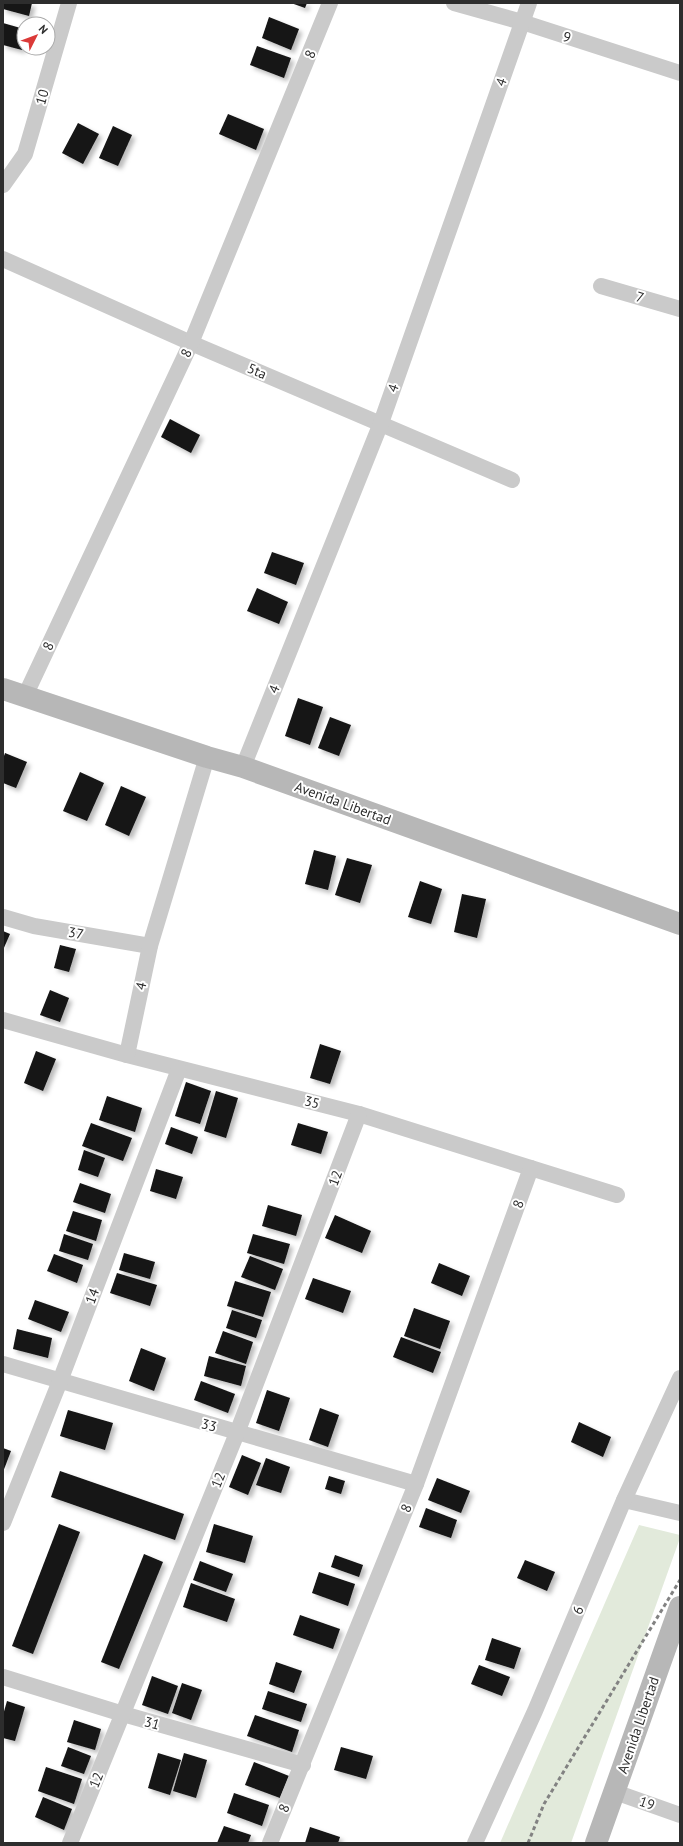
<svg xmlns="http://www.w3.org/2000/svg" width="683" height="1846" viewBox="0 0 683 1846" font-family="'PT Sans',sans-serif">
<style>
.green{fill:#e2eadb}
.building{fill:#141414;filter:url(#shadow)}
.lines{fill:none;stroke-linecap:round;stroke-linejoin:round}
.minor{stroke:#cacaca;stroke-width:16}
.secondary{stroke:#b7b7b7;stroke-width:22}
.rail{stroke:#828282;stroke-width:3;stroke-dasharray:4 3;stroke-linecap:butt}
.labels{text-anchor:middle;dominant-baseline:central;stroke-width:4;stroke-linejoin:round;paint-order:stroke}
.street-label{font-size:14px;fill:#2d2d2d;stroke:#fff}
</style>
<defs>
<filter id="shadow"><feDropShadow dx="3.5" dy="3.5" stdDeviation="2" flood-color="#0004"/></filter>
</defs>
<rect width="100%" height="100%" fill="#fff"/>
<path class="green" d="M639 1525 680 1535V1538L571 1843H500Z"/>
<g class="building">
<path d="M3 3H32L29 16 3 9Z"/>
<path d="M291 3H307L305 8Z"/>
<path d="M269 17 299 29 291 50 262 38Z"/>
<path d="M3 23 24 29 22 50 3 45Z"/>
<path d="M257 46 291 58 284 78 250 65Z"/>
<path d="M228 114 264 129 256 150 219 134Z"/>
<path d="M78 123 99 134 83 164 62 153Z"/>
<path d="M113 126 132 135 118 166 99 158Z"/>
<path d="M170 419 200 435 191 453 161 437Z"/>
<path d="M272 552 304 563 296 585 264 573Z"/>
<path d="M257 588 288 602 279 624 247 611Z"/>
<path d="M298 698 323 707 310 745 285 736Z"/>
<path d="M330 717 351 725 339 756 318 748Z"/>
<path d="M5 753 27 762 16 788 3 783V759Z"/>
<path d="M80 772 104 783 87 821 63 811Z"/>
<path d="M121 786 146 797 129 836 105 825Z"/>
<path d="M314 850 336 856 328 890 305 884Z"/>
<path d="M347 858 372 865 360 903 335 895Z"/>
<path d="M420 881 442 889 431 924 408 917Z"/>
<path d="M462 894 486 899 477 938 454 932Z"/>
<path d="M3 931 10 934 3 950Z"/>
<path d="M60 945 76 949 69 972 54 968Z"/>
<path d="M50 990 69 998 60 1022 40 1015Z"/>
<path d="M320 1044 341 1051 330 1084 310 1078Z"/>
<path d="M36 1051 56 1059 43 1091 24 1083Z"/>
<path d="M186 1082 211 1091 200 1124 175 1116Z"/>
<path d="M216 1091 238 1098 226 1138 204 1131Z"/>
<path d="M107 1096 142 1108 135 1132 99 1120Z"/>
<path d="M91 1123 132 1138 123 1161 82 1146Z"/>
<path d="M298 1123 328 1132 321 1154 291 1145Z"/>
<path d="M171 1127 198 1137 192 1154 165 1144Z"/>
<path d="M84 1150 105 1158 98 1177 78 1170Z"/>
<path d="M156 1169 183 1177 176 1199 150 1191Z"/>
<path d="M80 1183 111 1194 105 1213 73 1202Z"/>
<path d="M268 1205 302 1215 296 1236 262 1226Z"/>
<path d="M73 1211 102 1220 96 1241 66 1231Z"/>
<path d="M335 1215 371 1231 362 1253 325 1238Z"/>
<path d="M64 1234 93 1244 88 1260 59 1251Z"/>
<path d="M253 1234 290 1244 284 1264 247 1253Z"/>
<path d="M124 1253 155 1262 150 1279 119 1270Z"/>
<path d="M54 1254 83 1265 77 1283 47 1271Z"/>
<path d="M250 1256 283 1269 275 1290 241 1277Z"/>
<path d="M439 1263 470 1276 462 1296 431 1283Z"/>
<path d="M117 1273 157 1285 150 1306 110 1293Z"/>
<path d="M313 1278 351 1291 343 1313 305 1299Z"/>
<path d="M235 1281 271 1292 263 1317 227 1306Z"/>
<path d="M35 1300 69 1312 61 1332 28 1319Z"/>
<path d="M414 1308 450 1321 440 1349 404 1336Z"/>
<path d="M232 1310 262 1320 256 1338 226 1328Z"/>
<path d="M17 1329 52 1338 48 1358 13 1349Z"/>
<path d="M223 1331 253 1342 246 1364 215 1353Z"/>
<path d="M401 1337 441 1352 433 1373 393 1357Z"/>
<path d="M141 1348 166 1358 154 1391 129 1381Z"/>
<path d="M209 1356 246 1366 241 1386 204 1376Z"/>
<path d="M201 1381 235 1394 228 1413 194 1400Z"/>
<path d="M267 1390 290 1398 279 1431 256 1423Z"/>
<path d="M320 1408 339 1415 328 1447 309 1440Z"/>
<path d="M68 1410 113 1423 105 1450 60 1436Z"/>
<path d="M579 1422 611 1437 603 1457 571 1442Z"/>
<path d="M3 1448 11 1451 3 1472Z"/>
<path d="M242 1455 261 1463 248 1495 229 1487Z"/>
<path d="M266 1458 290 1467 281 1493 256 1485Z"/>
<path d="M60 1471 184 1514 175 1540 51 1497Z"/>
<path d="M329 1476 345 1481 341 1494 325 1489Z"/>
<path d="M437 1478 470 1491 461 1513 428 1500Z"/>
<path d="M426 1508 457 1520 451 1538 419 1527Z"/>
<path d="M59 1524 80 1532 33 1654 12 1646Z"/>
<path d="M214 1524 253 1536 245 1563 206 1552Z"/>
<path d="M144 1554 163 1562 119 1669 101 1662Z"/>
<path d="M335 1555 363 1565 359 1577 331 1567Z"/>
<path d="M525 1560 555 1572 547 1591 517 1578Z"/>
<path d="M200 1561 233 1574 226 1592 193 1580Z"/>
<path d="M319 1572 355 1584 348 1606 312 1593Z"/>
<path d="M191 1583 235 1599 227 1622 183 1607Z"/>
<path d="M300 1615 340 1629 333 1649 293 1635Z"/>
<path d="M492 1638 521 1648 514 1669 485 1660Z"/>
<path d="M276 1662 302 1671 294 1693 269 1684Z"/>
<path d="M479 1665 510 1677 502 1696 471 1684Z"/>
<path d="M152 1676 178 1686 168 1714 142 1705Z"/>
<path d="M182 1683 202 1690 191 1720 172 1713Z"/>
<path d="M268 1691 307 1704 301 1722 262 1709Z"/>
<path d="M7 1701 25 1707 15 1741 3 1738V1715Z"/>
<path d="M255 1715 299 1730 292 1752 247 1736Z"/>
<path d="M74 1720 101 1729 95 1750 67 1742Z"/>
<path d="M68 1747 91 1756 84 1774 61 1766Z"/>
<path d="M341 1747 373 1756 366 1779 334 1770Z"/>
<path d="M158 1753 181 1760 170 1795 148 1788Z"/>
<path d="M184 1753 207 1760 196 1798 173 1791Z"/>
<path d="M254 1762 289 1776 280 1798 245 1785Z"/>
<path d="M46 1767 82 1779 74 1804 38 1791Z"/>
<path d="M234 1793 269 1805 262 1826 227 1813Z"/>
<path d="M43 1797 72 1809 64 1830 35 1817Z"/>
<path d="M224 1826 251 1835 248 1843H217Z"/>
<path d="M310 1827 340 1837 338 1843H305Z"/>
</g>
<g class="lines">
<g class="minor">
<path d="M454 3 522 22 680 73"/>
<path d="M3 185 25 154 69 3"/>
<path d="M3 259 191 343 512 480"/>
<path d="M601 286 680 309"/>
<path d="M25 696 191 343 330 3"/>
<path d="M243 767 381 423 529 3"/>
<path d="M3 917 34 926 150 946"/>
<path d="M3 1020 127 1055 359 1114 617 1195"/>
<path d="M127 1055 150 946 207 757"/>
<path d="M3 1364 416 1484"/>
<path d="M624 1500 680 1513"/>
<path d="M3 1523 60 1381 179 1069"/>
<path d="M3 1677 123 1714 303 1765"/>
<path d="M615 1792 680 1815"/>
<path d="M70 1843 237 1433 359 1114"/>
<path d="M270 1843 416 1484 531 1168"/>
<path d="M475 1843 535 1711 624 1500 680 1378"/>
</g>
<g class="secondary">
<path d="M3 689 207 757 243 767 680 924"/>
<path d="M596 1843 680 1607"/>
</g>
<path class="rail" d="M528 1843 544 1804 680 1580"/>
</g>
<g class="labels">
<g class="street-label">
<text transform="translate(567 37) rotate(18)">9</text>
<text transform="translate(310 54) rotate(-68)">8</text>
<text transform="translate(501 82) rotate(-71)">4</text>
<text transform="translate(42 97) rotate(-74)">10</text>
<text transform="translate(640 297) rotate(16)">7</text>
<text transform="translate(186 353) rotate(-65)">8</text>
<text transform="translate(257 371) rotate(23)">5ta</text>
<text transform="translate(393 388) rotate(-71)">4</text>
<text transform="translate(48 646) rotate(-65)">8</text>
<text transform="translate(274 689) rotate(-68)">4</text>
<text transform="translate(343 803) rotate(20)">Avenida Libertad</text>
<text transform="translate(76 933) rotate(10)">37</text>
<text transform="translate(141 986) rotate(-78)">4</text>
<text transform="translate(312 1102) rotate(14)">35</text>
<text transform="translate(335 1178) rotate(-69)">12</text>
<text transform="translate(518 1204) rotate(-70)">8</text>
<text transform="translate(92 1296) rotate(-69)">14</text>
<text transform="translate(209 1425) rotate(16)">33</text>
<text transform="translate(218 1480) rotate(-68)">12</text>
<text transform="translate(406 1508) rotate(-68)">8</text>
<text transform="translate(578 1610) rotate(-67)">6</text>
<text transform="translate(152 1723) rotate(16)">31</text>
<text transform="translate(638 1725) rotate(-71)">Avenida Libertad</text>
<text transform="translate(96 1780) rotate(-68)">12</text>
<text transform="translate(647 1803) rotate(19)">19</text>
<text transform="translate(284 1808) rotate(-67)">8</text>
</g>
</g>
<rect width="683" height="1846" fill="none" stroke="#2d2d2d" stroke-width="8"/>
<g transform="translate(36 36) rotate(48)"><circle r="19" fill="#ffffff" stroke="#ababab"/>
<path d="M0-3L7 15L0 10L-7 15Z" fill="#db3a38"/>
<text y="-6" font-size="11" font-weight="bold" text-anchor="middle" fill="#2d2d2d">N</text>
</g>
</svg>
